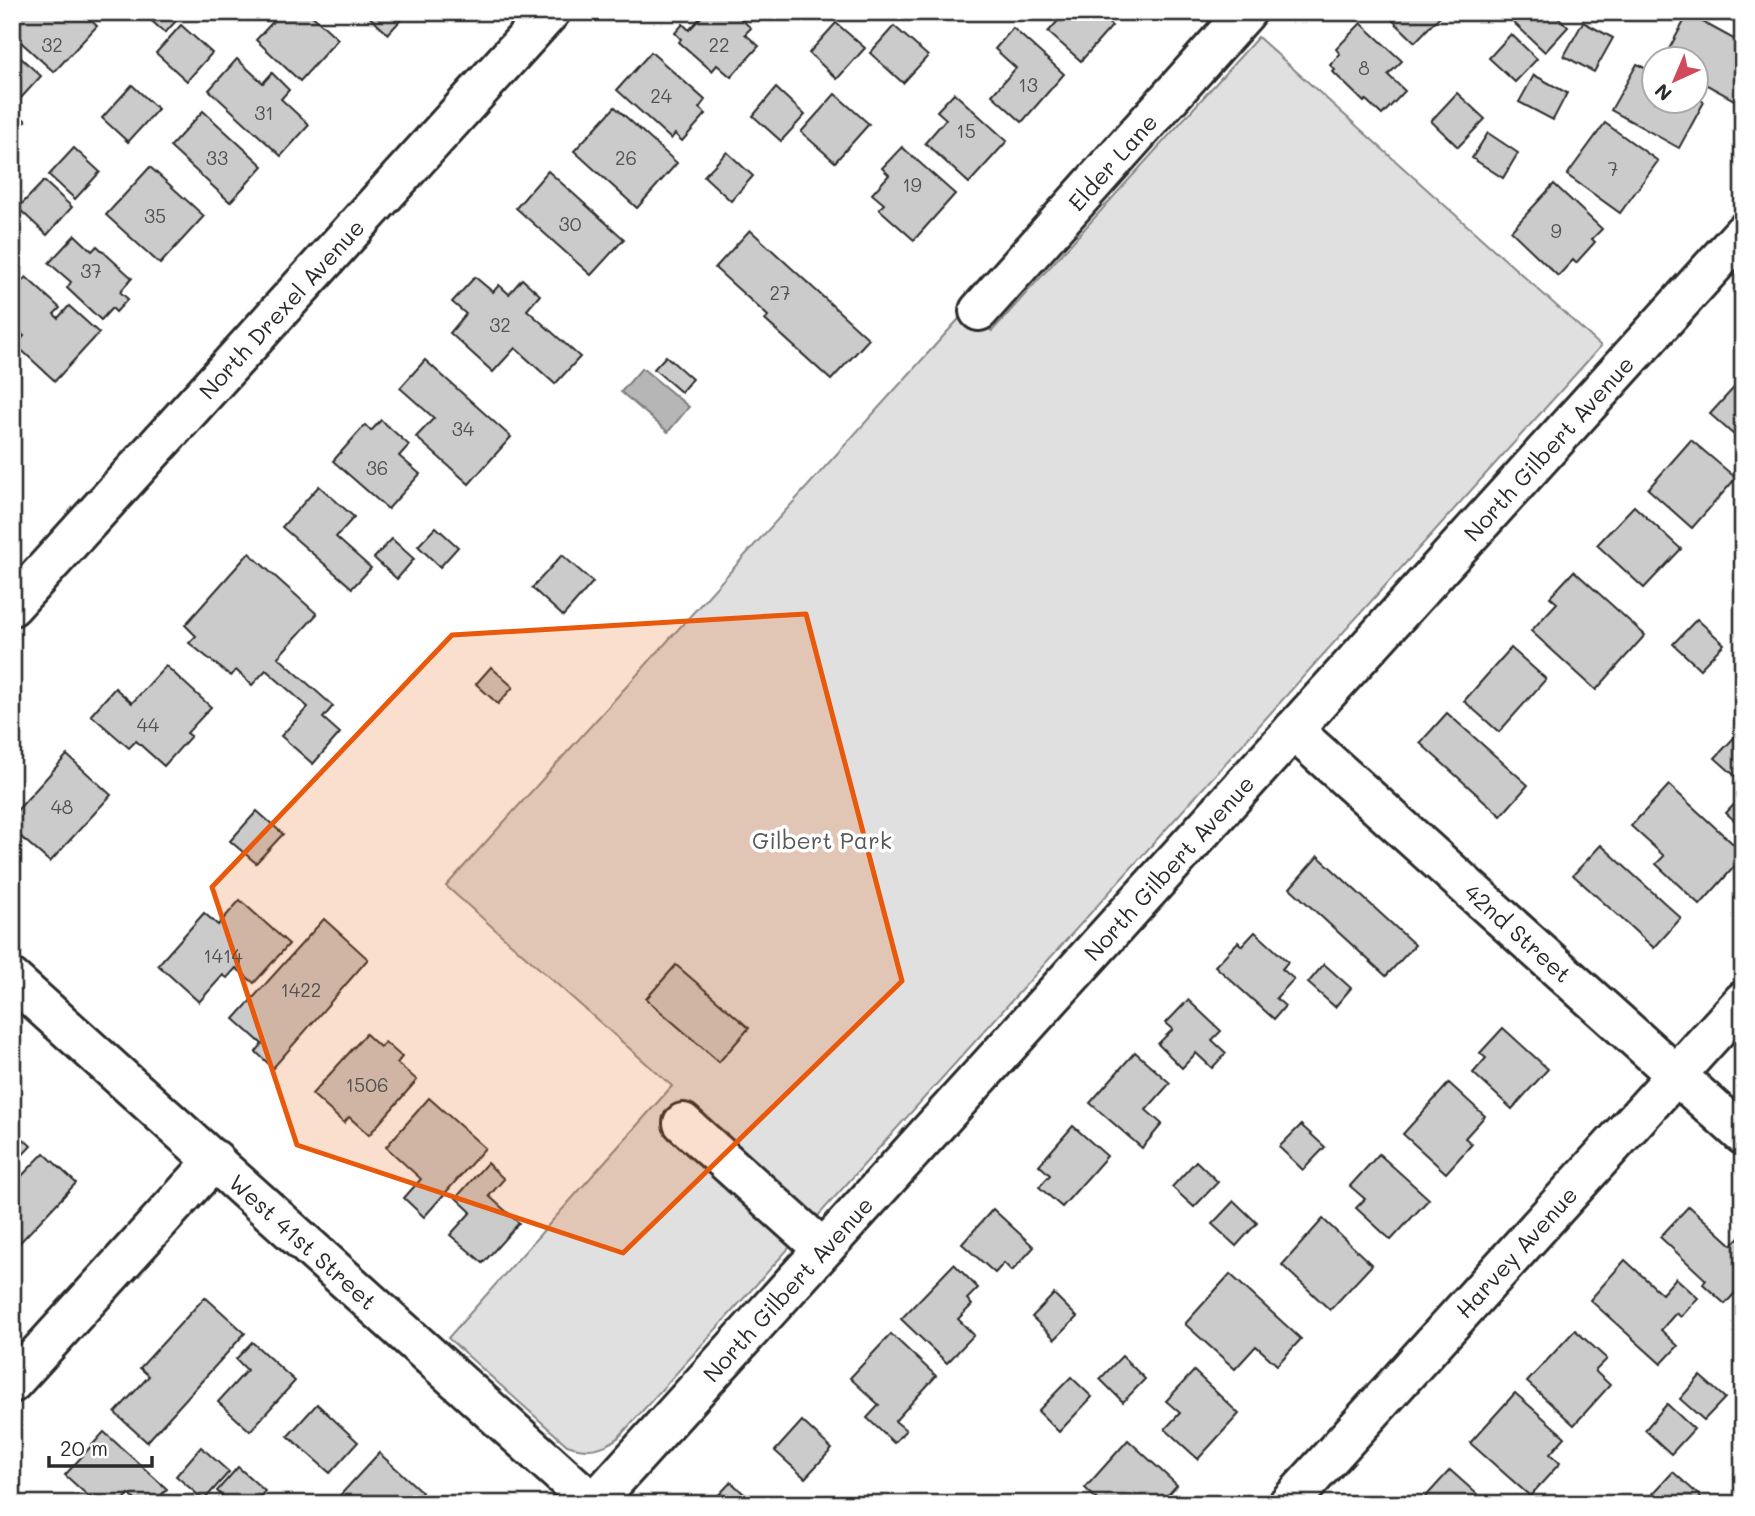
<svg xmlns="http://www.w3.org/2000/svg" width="1755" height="1516" viewBox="0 0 1755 1516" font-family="Mali,sans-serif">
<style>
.green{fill:#e0e0e0;stroke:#868686;stroke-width:2}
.water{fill:#b6b6b6;stroke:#7e7e7e;stroke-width:2}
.building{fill:#cbcbcb;stroke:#2b2b2b;stroke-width:2}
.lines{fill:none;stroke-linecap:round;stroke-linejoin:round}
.minor-casing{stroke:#2b2b2b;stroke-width:44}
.minor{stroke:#fff;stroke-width:38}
.marked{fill:#e8590c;fill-opacity:0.2;stroke:#e8590c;stroke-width:5;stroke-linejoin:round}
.labels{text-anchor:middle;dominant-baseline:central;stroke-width:7;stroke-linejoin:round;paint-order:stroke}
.number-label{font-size:19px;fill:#535353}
.street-label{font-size:23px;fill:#2b2b2b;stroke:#fff}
.park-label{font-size:23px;fill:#585858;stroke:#fff}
</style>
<rect width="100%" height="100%" fill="#fff"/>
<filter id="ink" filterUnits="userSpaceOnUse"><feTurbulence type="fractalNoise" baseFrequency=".0143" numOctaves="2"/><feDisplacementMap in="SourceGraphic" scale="14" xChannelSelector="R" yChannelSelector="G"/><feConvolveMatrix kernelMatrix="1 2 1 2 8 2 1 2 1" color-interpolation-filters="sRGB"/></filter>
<g filter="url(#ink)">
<path class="green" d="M1258 37 1601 346 618 1438C601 1450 587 1452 567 1445L448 1338 672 1086 446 886 967 310 992 331Z"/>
<path class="water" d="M642 368 689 407 668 432 621 392Z"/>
<g class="building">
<path d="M18 12H82L97 26 54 72 12 34V18Z"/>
<path d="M142 12H184L165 33Z"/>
<path d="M282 12H308L338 39 300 81 256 40Z"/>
<path d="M364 12H408L388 34Z"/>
<path d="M706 12H733L751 28 745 34 759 46 731 77 717 65 712 71 679 42 681 39 675 33 683 24 689 30Z"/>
<path d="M781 12H801L792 22Z"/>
<path d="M1066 12H1096L1112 26 1081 61 1048 32Z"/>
<path d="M1384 12H1444L1415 42Z"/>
<path d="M1524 12H1553L1568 27 1545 52 1514 23Z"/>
<path d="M1724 12H1743V23Z"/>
<path d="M1688 14 1743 44V83L1734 100 1696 79V60H1663Z"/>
<path d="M1583 22 1613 38 1594 72 1564 56Z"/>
<path d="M836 23 865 48 837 79 809 53Z"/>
<path d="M1361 23 1402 61 1388 75 1405 91 1382 115 1366 100 1364 102 1333 72 1335 70 1330 65 1340 54 1336 49Z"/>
<path d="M181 25 212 53 187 81 156 53Z"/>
<path d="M894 26 928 56 903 83 870 53Z"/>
<path d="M1013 28 1064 74 1022 122 992 95 1016 68 995 49Z"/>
<path d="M1511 34 1537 59 1515 82 1489 58Z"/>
<path d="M12 50 41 76 12 108Z"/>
<path d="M651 52 705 100 699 108 706 114 682 141 675 134 671 139 617 90Z"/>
<path d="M237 59 263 83 272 73 289 90 281 99 309 125 281 156 209 90Z"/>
<path d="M1637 64 1654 73V102H1696V97L1704 102 1679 148 1611 110Z"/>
<path d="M1534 75 1567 93 1553 120 1519 102Z"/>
<path d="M132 85 158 109 128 142 102 118Z"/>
<path d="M776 88 805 115 781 141 753 116Z"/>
<path d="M954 93 1007 141 969 183 925 143 946 119 937 111Z"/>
<path d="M1457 93 1485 119 1458 147 1431 121Z"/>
<path d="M835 94 869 124 835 162 801 132Z"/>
<path d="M615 107 677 163 637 208 574 151Z"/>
<path d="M12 108 26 121 12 136Z"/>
<path d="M203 111 263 166 230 202 170 147Z"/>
<path d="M1605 123 1658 161 1620 213 1567 175Z"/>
<path d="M1488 133 1518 153 1503 178 1472 158Z"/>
<path d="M902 147 955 194 914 240 879 209 884 204 872 194 889 175 882 168Z"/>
<path d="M74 148 100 172 75 199 49 175Z"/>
<path d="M727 152 753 176 731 201 704 176Z"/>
<path d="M150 167 204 216 160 264 106 215Z"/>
<path d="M548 171 624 239 591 275 516 208Z"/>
<path d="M44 181 72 207 47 235 18 208Z"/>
<path d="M1554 184 1602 229 1592 239 1595 242 1576 263 1573 260 1558 276 1511 231Z"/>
<path d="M750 230 869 339 831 380 765 320 768 316 715 268Z"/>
<path d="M75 235 92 251 97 246 132 278 120 292 128 299 116 312 112 308 101 320 67 288 71 282 49 263Z"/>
<path d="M26 277 60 308 54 314 58 318 69 306 99 333 55 381 16 345 24 336 12 325V321L20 313 12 306V291Z"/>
<path d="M475 277 493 292 499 285 509 294 522 279 540 295 527 310 580 357 555 384 515 348 493 372 450 333 466 314 452 302Z"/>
<path d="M666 356 692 379 681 392 654 369Z"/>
<path d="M425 360 511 437 469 484 416 437 434 418 400 388Z"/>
<path d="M1741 380 1743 381V443L1710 414Z"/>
<path d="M381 420 409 445 399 456 420 474 388 509 333 461 365 425 371 431Z"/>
<path d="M1691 440 1736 478 1692 528 1648 489Z"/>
<path d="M319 486 354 517 336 537 371 568 352 588 282 527Z"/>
<path d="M1634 506 1681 549 1644 588 1597 545Z"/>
<path d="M436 527 458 547 440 567 418 546Z"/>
<path d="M392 539 414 559 397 579 374 558Z"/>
<path d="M249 553 317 614 278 657 333 706 323 718 340 733 313 764 281 736 308 707 266 670 252 685 236 670 231 676 189 643 196 636 185 625Z"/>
<path d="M562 555 593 582 563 616 532 588Z"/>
<path d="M1574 571 1645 635 1596 690 1531 631 1557 603 1550 597Z"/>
<path d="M1697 619 1724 644 1700 669 1673 644Z"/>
<path d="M1511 648 1546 679 1499 732 1464 701Z"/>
<path d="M166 666 211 707 187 733 191 736 164 766 136 741 129 748 91 715 115 688 132 703Z"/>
<path d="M491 667 513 687 498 704 476 684Z"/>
<path d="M1447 713 1528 785 1501 816 1420 743Z"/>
<path d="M1743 728V783L1715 758Z"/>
<path d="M67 755 111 795 50 862 12 829V816Z"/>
<path d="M1669 785 1743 853V857L1700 905 1656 864 1664 856 1631 826Z"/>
<path d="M1743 795V828L1726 813Z"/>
<path d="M257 811 283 834 256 863 230 841Z"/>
<path d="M1601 845 1681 918 1654 948 1573 875Z"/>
<path d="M1318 856 1415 945 1386 976 1290 888Z"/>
<path d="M240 900 289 944 254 983 236 968 227 978 223 975 199 1002 158 965 204 913 218 925Z"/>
<path d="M324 919 368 959 273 1068 256 1052 262 1044 234 1019Z"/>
<path d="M1255 932 1288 962 1282 969 1294 979 1276 998 1285 1006 1274 1019 1215 966 1238 942 1242 946Z"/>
<path d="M1324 964 1351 988 1335 1007 1308 983Z"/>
<path d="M676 965 749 1028 719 1062 646 999Z"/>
<path d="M1188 1000 1221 1031 1212 1040 1226 1053 1212 1068 1196 1053 1182 1068 1158 1044 1173 1029 1166 1023Z"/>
<path d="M1503 1028 1548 1069 1512 1109 1473 1073 1486 1058 1480 1053Z"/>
<path d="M366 1034 380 1047 385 1042 402 1057 397 1063 417 1080 369 1135 349 1117 344 1123 312 1094Z"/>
<path d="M1135 1052 1170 1083 1146 1110 1162 1124 1142 1148 1090 1103Z"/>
<path d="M1449 1083 1485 1116 1465 1138 1472 1144 1446 1173 1403 1134Z"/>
<path d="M429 1098 485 1148 424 1217 404 1198 421 1179 386 1147Z"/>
<path d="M1301 1125 1325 1147 1303 1170 1279 1147Z"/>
<path d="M1073 1126 1107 1156 1062 1207 1039 1187 1050 1175 1039 1165Z"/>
<path d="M13 1129 31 1146 12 1166V1130Z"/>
<path d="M44 1153 76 1183 12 1251V1186Z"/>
<path d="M1379 1154 1429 1199 1391 1240 1356 1208 1365 1199 1350 1186Z"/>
<path d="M1196 1161 1218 1182 1194 1207 1172 1187Z"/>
<path d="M487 1163 504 1179 489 1196 519 1223 483 1263 450 1235 471 1212 456 1198Z"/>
<path d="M1234 1201 1257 1223 1236 1246 1212 1224Z"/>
<path d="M1689 1206 1732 1245 1741 1236 1743 1237V1284L1725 1304 1703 1284 1706 1280 1660 1237Z"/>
<path d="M993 1209 1034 1247 1012 1271 1004 1263 995 1273 962 1244Z"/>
<path d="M1323 1219 1372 1265 1330 1310 1282 1265Z"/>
<path d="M1625 1260 1662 1294 1676 1278 1698 1298 1681 1317 1676 1313 1661 1330 1678 1346 1661 1364 1590 1300Z"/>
<path d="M954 1264 978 1288 967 1299 972 1305 958 1319 974 1335 947 1363 901 1319Z"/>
<path d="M1230 1274 1301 1339 1277 1365 1256 1346 1235 1369 1185 1324Z"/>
<path d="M1054 1294 1077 1317 1055 1339 1032 1317Z"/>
<path d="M205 1297 245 1333 147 1442 115 1413 149 1376 140 1368Z"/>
<path d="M1575 1330 1607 1359 1595 1371 1610 1385 1574 1425 1527 1382Z"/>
<path d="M891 1334 936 1376 895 1421 906 1430 894 1443 867 1418 879 1405 850 1378Z"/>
<path d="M252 1342 295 1381 250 1431 218 1402 247 1370 236 1359Z"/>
<path d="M1122 1356 1145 1379 1123 1402 1100 1379Z"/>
<path d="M1194 1371 1239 1414 1198 1459 1165 1429 1180 1413 1166 1401Z"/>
<path d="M1700 1376 1725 1398 1704 1420 1680 1399Z"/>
<path d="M1071 1377 1092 1397 1059 1432 1038 1411Z"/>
<path d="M1515 1393 1565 1437 1550 1454 1560 1463 1530 1496 1470 1443Z"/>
<path d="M317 1404 358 1442 330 1473 288 1436Z"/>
<path d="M1667 1404 1694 1429 1671 1454 1645 1430Z"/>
<path d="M802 1421 832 1449 805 1478 775 1451Z"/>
<path d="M104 1432 167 1489 153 1504H139L129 1494 120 1504H97L65 1475Z"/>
<path d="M1128 1440 1177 1485 1160 1504H1102L1085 1488Z"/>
<path d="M201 1447 229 1472 204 1500 176 1476Z"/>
<path d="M379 1453 422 1492 411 1504H332Z"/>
<path d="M238 1467 265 1491 254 1504H230L217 1491Z"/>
<path d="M1450 1470 1478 1495 1469 1504H1419Z"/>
<path d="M1673 1472 1701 1497 1695 1504H1655L1649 1498Z"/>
<path d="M731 1482 755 1504H710Z"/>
<path d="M430 1495 440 1504H422Z"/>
</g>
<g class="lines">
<g class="minor-casing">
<g id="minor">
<path id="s1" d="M979 311 1246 12"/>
<path id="s2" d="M12 606 550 12"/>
<path id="s3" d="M1293 730 1743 1135"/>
<path id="s4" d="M12 979 594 1504"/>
<path d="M683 1123 823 1249"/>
<path d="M12 1383 215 1160"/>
<path id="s5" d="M593 1504 1743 233"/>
<path id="s6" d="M1288 1504 1743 1001"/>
</g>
</g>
<use href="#minor" class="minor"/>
</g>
</g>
<path class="marked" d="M806 614 902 981 623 1253 297 1145 212 887 452 635Z"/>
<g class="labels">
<g class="number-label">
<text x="52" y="44">32</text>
<text x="719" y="44">22</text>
<text x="1364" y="67">8</text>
<text x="1028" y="84">13</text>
<text x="661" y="95">24</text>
<text x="264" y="112">31</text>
<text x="966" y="130">15</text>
<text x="217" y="157">33</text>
<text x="626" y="157">26</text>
<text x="1613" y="168">7</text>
<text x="912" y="184">19</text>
<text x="155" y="215">35</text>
<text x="570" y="223">30</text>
<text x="1556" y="230">9</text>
<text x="91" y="270">37</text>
<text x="780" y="292">27</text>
<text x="500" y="324">32</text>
<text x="463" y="428">34</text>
<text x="377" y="467">36</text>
<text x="148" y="724">44</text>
<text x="62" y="806">48</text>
<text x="223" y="955">1414</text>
<text x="301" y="989">1422</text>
<text x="367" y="1084">1506</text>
</g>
<g class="street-label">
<text stroke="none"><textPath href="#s1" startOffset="200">Elder Lane</textPath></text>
<text stroke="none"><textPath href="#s2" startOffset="401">North Drexel Avenue</textPath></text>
<text stroke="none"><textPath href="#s5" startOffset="1424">North Gilbert Avenue</textPath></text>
<text stroke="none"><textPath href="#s5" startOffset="858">North Gilbert Avenue</textPath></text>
<text stroke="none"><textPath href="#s3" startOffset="303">42nd Street</textPath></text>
<text stroke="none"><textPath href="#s4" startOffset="392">West 41st Street</textPath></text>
<text stroke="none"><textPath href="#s6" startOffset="340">Harvey Avenue</textPath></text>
<text stroke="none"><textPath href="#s5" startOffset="290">North Gilbert Avenue</textPath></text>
</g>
<g class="park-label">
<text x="822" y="840">Gilbert Park</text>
</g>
</g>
<rect width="1755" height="1516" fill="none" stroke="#fff" stroke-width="42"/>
<rect x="21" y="21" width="1713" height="1474" fill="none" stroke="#2b2b2b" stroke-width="2.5" filter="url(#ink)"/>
<g transform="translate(1675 80) rotate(224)"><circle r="33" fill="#ffffff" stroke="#aaaaaa" stroke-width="2"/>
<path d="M0-5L12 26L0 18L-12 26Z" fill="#d1495b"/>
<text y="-10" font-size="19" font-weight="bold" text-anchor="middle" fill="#2b2b2b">N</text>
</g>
<path d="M49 1456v10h103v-10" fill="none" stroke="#2b2b2b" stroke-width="3.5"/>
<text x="60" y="1456" font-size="21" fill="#2b2b2b" stroke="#ffffff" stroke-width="5" paint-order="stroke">20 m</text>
</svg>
